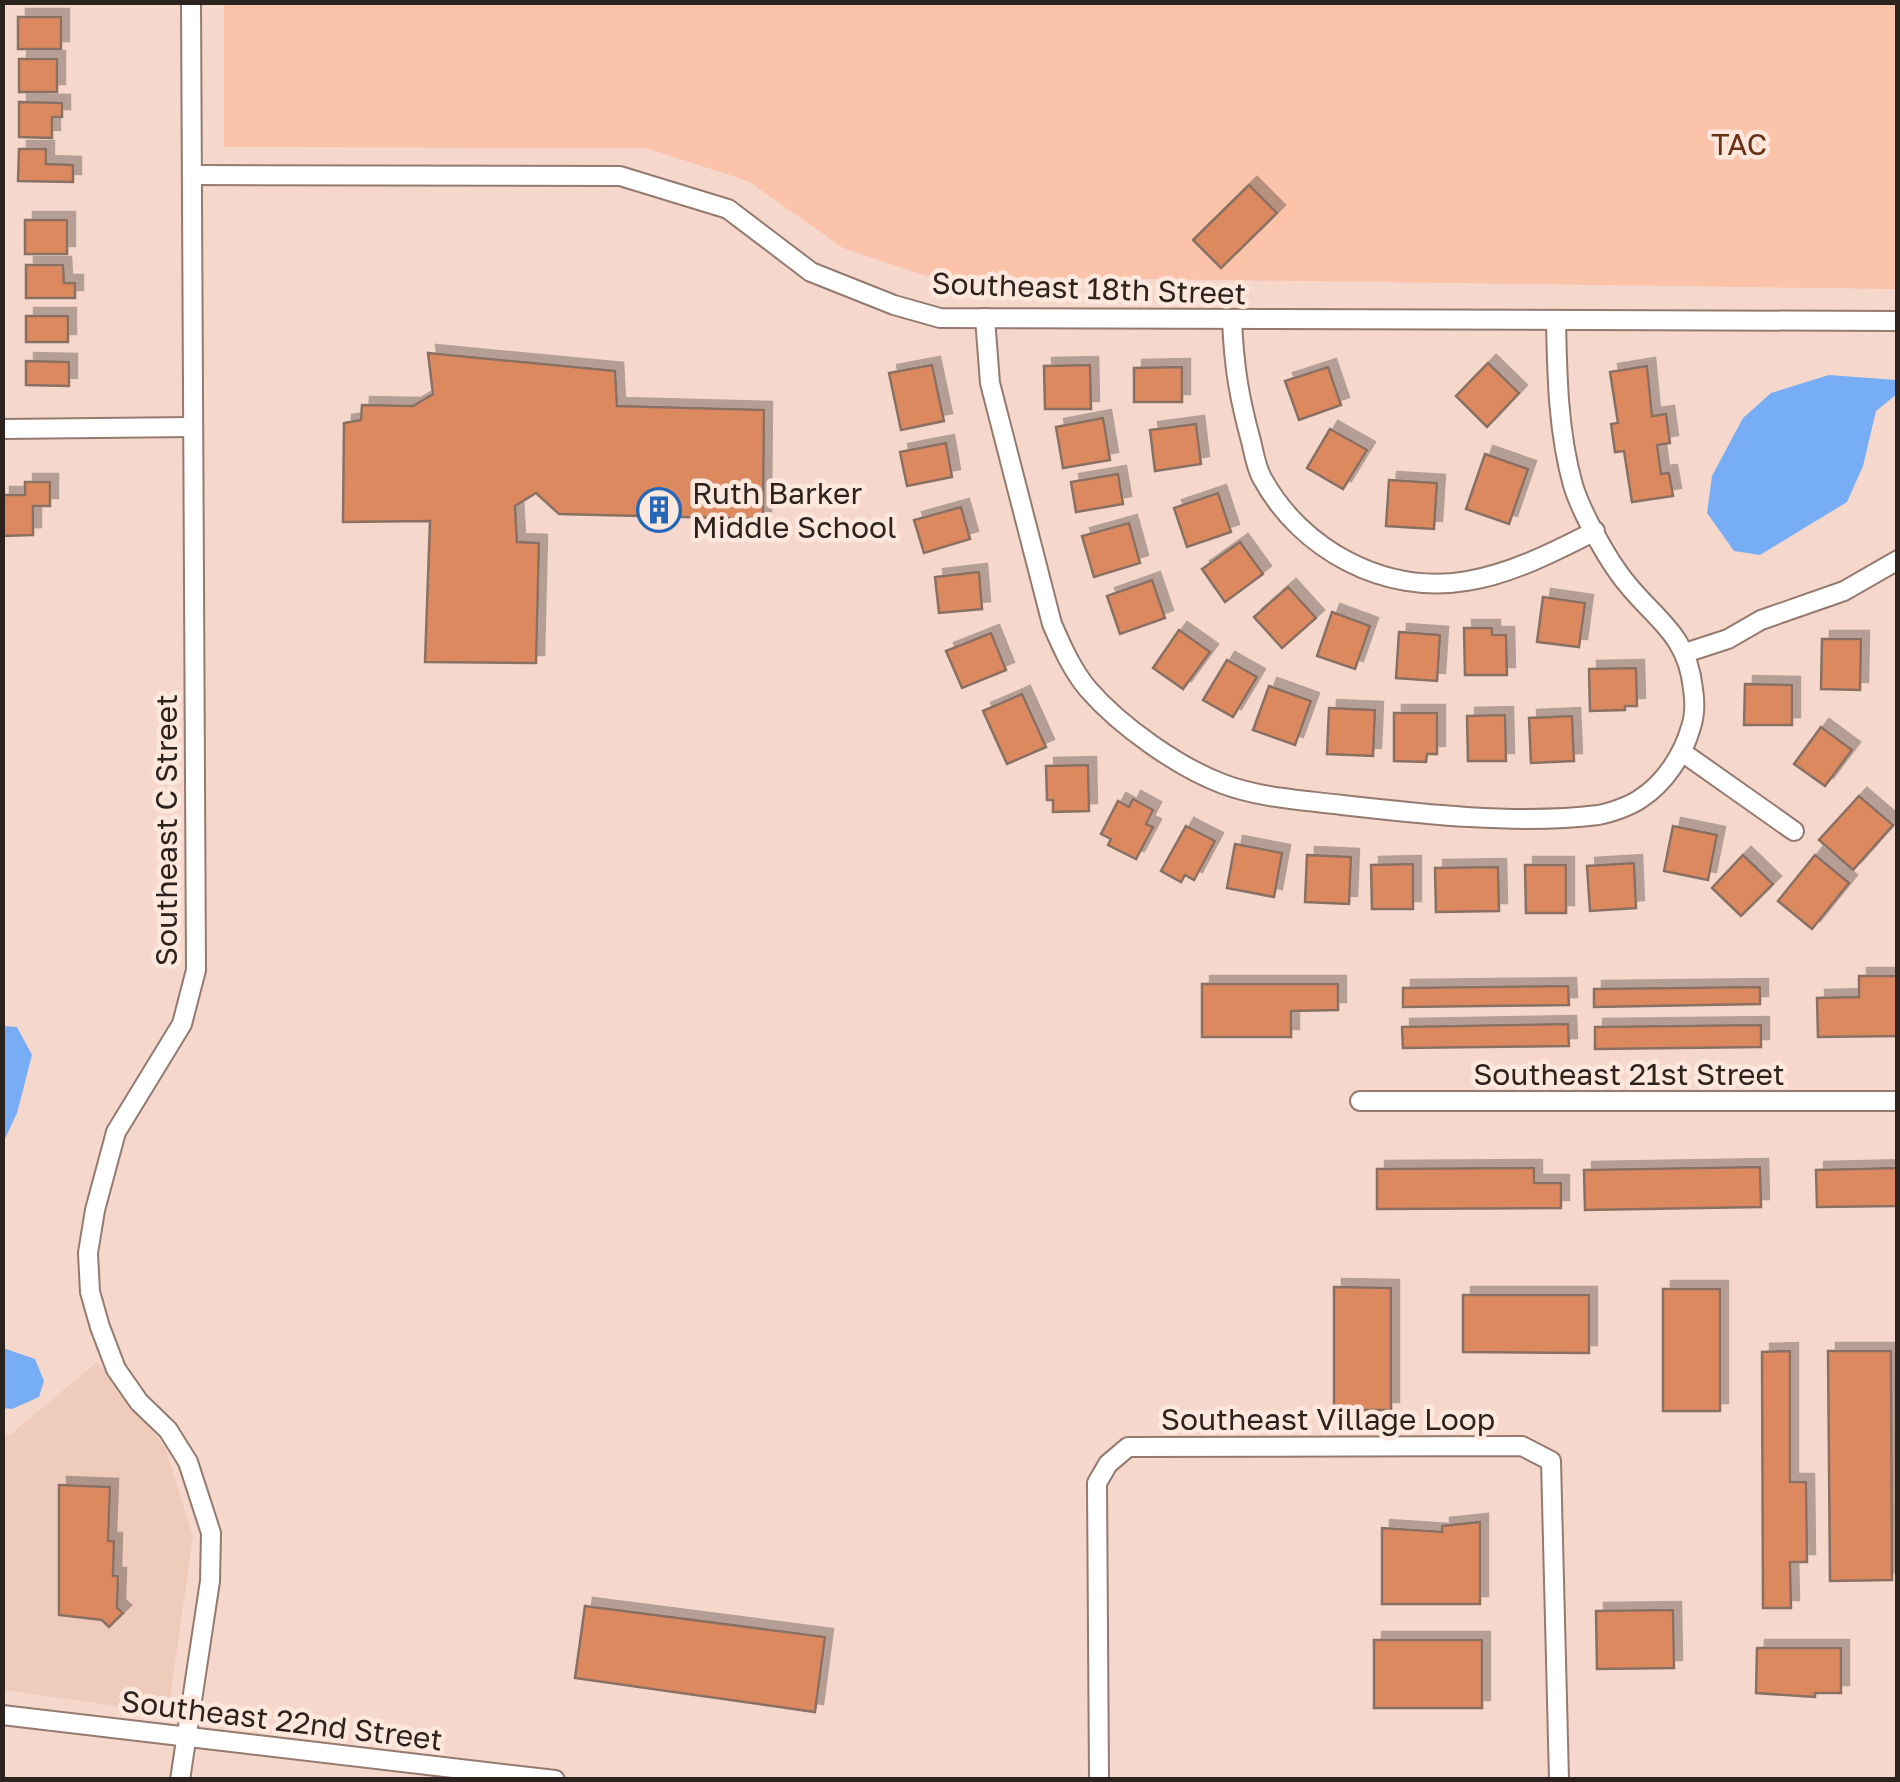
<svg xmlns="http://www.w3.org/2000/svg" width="1900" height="1782" viewBox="0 0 1900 1782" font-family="'Golos Text',sans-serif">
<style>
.built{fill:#efcbbb}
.green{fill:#fac3aa}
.water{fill:#77adf4}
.building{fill:#dd8960;stroke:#897064;stroke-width:2.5;filter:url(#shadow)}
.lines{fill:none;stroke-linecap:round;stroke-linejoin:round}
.minor-casing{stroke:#947a6f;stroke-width:22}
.minor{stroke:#fff;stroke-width:18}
.labels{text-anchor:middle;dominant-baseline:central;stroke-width:9;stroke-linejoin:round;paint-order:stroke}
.park-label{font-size:30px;fill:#693215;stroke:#fee7dc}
.street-label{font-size:30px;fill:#2d231e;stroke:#fee7dc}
.poi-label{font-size:30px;fill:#2d231e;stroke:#fee7dc;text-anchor:start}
</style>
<defs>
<filter id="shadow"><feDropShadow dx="8" dy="-8" stdDeviation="0" flood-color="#0004"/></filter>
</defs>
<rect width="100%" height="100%" fill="#f5d8cb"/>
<path class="built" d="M97 1362 165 1447 193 1537 168 1713 3 1690V1435H10Z"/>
<path class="green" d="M224 3H1897V289L926 276 843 248 748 181 646 148 224 147Z"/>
<g class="water">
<path d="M1829 375 1897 380V394L1876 411 1863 466 1847 502 1760 555 1734 551 1707 513 1712 476 1743 418 1771 393Z"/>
<path d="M2 1026 17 1027 32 1055 17 1113 3 1143Z"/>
<path d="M3 1348 35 1359 44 1381 39 1397 12 1409 3 1408Z"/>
</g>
<g class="building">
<rect x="18" y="17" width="43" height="32"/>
<rect x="19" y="59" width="38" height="33"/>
<path d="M19 102 62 103V117H52V138L19 137Z"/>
<path d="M19 149H46V164L73 165V182L18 181Z"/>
<path d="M1249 185 1277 213 1221 268 1193 240Z"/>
<rect x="25" y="220" width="42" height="34"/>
<path d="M26 265H63L64 283H75V298H26Z"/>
<rect x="26" y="316" width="42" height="26"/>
<path d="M428 353 615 371 617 406 764 410 763 519 559 514 536 493 515 506 517 542 539 543 536 663 425 662 430 521 343 522 344 423 361 420 362 405 413 406 433 394Z"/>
<path d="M26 361 69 362V386L26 385Z"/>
<path d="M1488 363 1519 393 1487 427 1456 396Z"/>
<path d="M932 365 944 421 901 430 889 373Z"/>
<path d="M1090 365 1091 409H1045L1044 366Z"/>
<path d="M1647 366 1652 416 1666 414 1670 443 1657 445 1661 474 1669 473 1673 496 1632 502 1624 451 1615 452 1611 424 1618 423 1610 372Z"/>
<path d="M1182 367V402H1134V368Z"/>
<path d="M1328 367 1341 405 1299 420 1285 381Z"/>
<path d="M1103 418 1110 460 1063 468 1056 427Z"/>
<path d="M1196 424 1201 464 1155 471 1150 430Z"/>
<path d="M1330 429 1367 450 1343 489 1307 468Z"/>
<path d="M946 443 952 477 907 486 900 452Z"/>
<path d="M1485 454 1528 469 1509 524 1466 509Z"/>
<path d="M1118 474 1123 504 1076 512 1071 482Z"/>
<path d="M1389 480 1437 483 1434 529 1386 526Z"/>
<path d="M25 482H50V506H33V535L2 536V495H25Z"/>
<path d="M1218 493 1231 532 1187 547 1174 508Z"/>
<path d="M961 507 970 539 924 553 914 520Z"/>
<path d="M1129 523 1140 563 1094 577 1082 536Z"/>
<path d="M1240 542 1263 574 1225 602 1202 569Z"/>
<path d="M979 572 982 609 939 613 935 577Z"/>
<path d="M1152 580 1165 618 1120 634 1107 596Z"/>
<path d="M1288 587 1316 618 1282 648 1254 617Z"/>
<path d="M1543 597 1585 603 1579 647 1537 642Z"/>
<path d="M1332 612 1370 626 1355 669 1317 656Z"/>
<path d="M1464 628H1492V635H1506L1507 675H1465Z"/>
<path d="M1179 630 1210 652 1183 689 1153 668Z"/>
<path d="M1399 632 1440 635 1437 681 1396 678Z"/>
<path d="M991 633 1006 670 962 688 946 651Z"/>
<path d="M1822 639H1861L1860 690 1821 689Z"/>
<path d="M1227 660 1257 677 1233 717 1203 700Z"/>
<path d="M1636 668 1637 706H1625V710L1590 711 1589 669Z"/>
<path d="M1745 684 1792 685V725H1744Z"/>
<path d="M1269 686 1311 701 1295 745 1253 730Z"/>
<path d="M1022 694 1046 747 1007 764 983 711Z"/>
<path d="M1329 708 1375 710 1373 756 1327 754Z"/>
<path d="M1394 713H1437V754H1427L1426 762 1394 761Z"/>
<path d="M1505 715 1506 761H1468L1467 716Z"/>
<path d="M1572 716 1574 761 1531 763 1529 718Z"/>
<path d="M1821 727 1852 750 1825 786 1794 764Z"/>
<path d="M1088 765 1089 811 1053 812V800H1047L1046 766Z"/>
<path d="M1859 796 1893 825 1853 870 1819 840Z"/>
<path d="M1133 799 1153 810 1146 824 1153 827 1136 859 1108 845 1111 839 1101 834 1118 801 1129 807Z"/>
<path d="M1186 826 1215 841 1194 880 1185 875 1181 882 1161 871Z"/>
<path d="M1673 826 1717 835 1708 880 1664 871Z"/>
<path d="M1235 844 1282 853 1274 897 1227 888Z"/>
<path d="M1307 855 1351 857 1349 904 1305 902Z"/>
<path d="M1743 855 1773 884 1741 916 1712 888Z"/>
<path d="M1815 855 1849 883 1812 929 1778 901Z"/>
<path d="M1634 863 1636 908 1590 911 1587 866Z"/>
<path d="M1413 864V909H1372L1371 865Z"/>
<path d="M1525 865H1566V913H1526Z"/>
<path d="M1498 867 1499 911 1436 912 1435 868Z"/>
<path d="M1859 976H1898V1036L1818 1037 1817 998 1859 997Z"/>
<path d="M1202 984H1338V1010L1291 1011V1037H1202Z"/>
<path d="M1568 986 1569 1005 1403 1007V988Z"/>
<path d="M1760 987V1004L1594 1007V989Z"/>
<path d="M1568 1024 1569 1046 1403 1048 1402 1027Z"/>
<path d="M1761 1025V1047L1595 1049V1027Z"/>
<path d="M1760 1167 1761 1207 1585 1210 1584 1170Z"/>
<path d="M1534 1168V1183H1561V1208L1377 1209V1169Z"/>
<path d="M1898 1168V1206L1817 1207 1816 1170Z"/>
<path d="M1334 1287 1391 1288V1410H1334Z"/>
<rect x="1663" y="1289" width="57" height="122"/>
<path d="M1463 1295H1589V1353L1463 1352Z"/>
<path d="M1790 1351V1482H1806L1807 1562H1790L1791 1608H1763L1762 1352Z"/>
<path d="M1828 1351H1891L1892 1580 1830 1581Z"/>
<path d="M59 1485 110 1487 108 1541H114L113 1576H118L117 1608 123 1613 109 1627 102 1620 59 1615Z"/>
<path d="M1480 1522V1604H1382V1528L1442 1532V1526Z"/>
<path d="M585 1606 825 1637 815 1712 575 1678Z"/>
<path d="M1673 1610 1674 1668 1597 1669 1596 1611Z"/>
<rect x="1374" y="1640" width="108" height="68"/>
<path d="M1757 1648H1841V1693H1815V1697L1756 1693Z"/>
</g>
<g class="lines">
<g class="minor-casing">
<g id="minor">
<path d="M192 175 620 176 728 209 811 272 894 305 940 318 1898 321"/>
<path d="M985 318 990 383 1052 624C1062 647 1072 670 1088 689 1120 726 1178 767 1223 784 1260 798 1303 800 1342 805 1421 814 1518 825 1598 815 1610 813 1630 806 1640 799 1665 783 1683 755 1691 727 1695 715 1695 702 1693 689 1687 629 1648 616 1618 572 1603 551 1580 509 1573 485 1558 432 1557 374 1556 320"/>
<path d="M1232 320C1234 367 1239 397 1251 441 1254 453 1256 467 1262 478 1301 550 1385 595 1467 581 1511 574 1556 551 1595 531"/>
<path d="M2 429 193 427"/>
<path d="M1685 653 1728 639 1761 620 1844 591 1898 560"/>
<path d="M1682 752 1794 831"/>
<path d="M1360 1101H1898"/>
<path d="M2 1715 555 1780"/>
<path d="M180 1780 210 1581 211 1533 188 1462 168 1430 139 1402 116 1369 100 1327 90 1292 88 1253 95 1210 116 1132 182 1024 196 970 191 2"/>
<path d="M1099 1780 1097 1483 1108 1464 1128 1447 1522 1446 1551 1461 1559 1780"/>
</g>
</g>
<use href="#minor" class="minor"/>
</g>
<defs>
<g id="building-ring" transform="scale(2.25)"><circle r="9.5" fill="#fee7dc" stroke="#2466b7" stroke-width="1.5"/><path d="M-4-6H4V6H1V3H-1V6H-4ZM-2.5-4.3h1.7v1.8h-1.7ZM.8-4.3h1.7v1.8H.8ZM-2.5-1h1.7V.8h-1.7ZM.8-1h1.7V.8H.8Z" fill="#2466b7"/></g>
</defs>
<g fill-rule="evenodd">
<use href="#building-ring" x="659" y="510"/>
</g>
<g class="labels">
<g class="park-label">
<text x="1739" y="144">TAC</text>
</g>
<g class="street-label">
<text transform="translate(1089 288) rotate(2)">Southeast 18th Street</text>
<text transform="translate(166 830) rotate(-90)">Southeast C Street</text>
<text x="1629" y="1074">Southeast 21st Street</text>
<text x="1328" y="1419">Southeast Village Loop</text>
<text transform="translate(282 1720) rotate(7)">Southeast 22nd Street</text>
</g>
<g class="poi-label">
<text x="692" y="493">Ruth Barker<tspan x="692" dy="34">Middle School</tspan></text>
</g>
</g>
<rect width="1900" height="1782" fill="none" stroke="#2d231e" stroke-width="10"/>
</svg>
